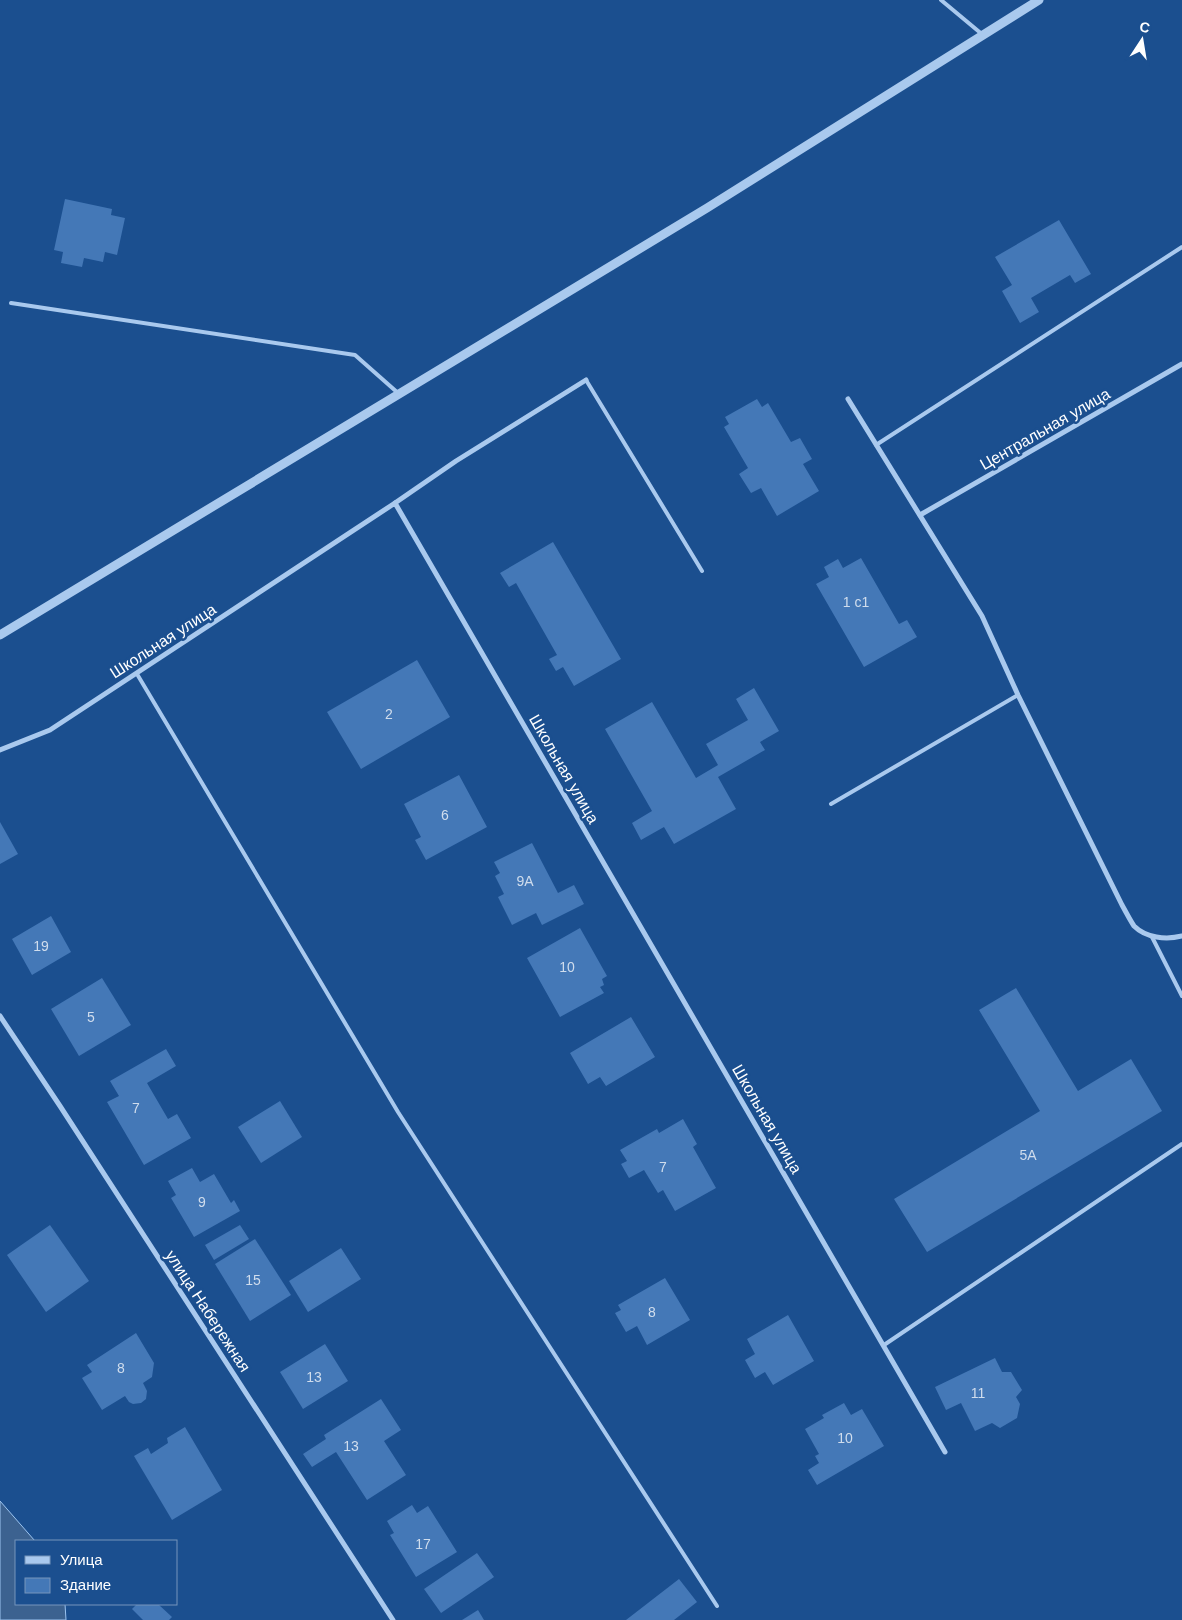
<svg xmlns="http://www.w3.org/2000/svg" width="1182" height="1620" viewBox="0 0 1182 1620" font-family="Helvetica,sans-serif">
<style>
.water{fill:#3c6290;stroke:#9cc4f0}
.building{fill:#4478b7}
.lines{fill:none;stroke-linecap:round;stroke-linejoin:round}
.service{stroke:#a9c9ee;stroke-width:4}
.minor{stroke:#a9c9ee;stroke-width:5}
.tertiary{stroke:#a9c9ee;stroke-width:9}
.labels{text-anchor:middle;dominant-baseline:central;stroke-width:5;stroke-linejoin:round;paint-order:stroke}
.number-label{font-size:14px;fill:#d0dded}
.street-label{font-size:16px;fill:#fff;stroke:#1b4f8f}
</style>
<rect width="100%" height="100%" fill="#1b4f8f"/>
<path class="water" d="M0 1501 35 1541H16V1604H65L66 1620H0Z"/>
<g class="building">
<path d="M65 199 112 209 111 215 125 218 117 255 105 252 103 262 84 258 82 267 61 263 63 252 54 250Z"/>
<path d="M1059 220 1091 274 1075 283 1070 275 1031 298 1039 312 1020 323 1002 291 1012 285 995 257Z"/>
<path d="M757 399 762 407 768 403 791 442 800 438 812 459 803 464 819 491 777 516 761 488 751 493 739 474 748 468 724 427 729 424 725 417Z"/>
<path d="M553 542 621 659 574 686 563 667 556 671 549 659 557 655 516 583 509 587 500 573Z"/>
<path d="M861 558 899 624 907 620 917 637 864 667 816 584 829 577 824 567 838 559 843 568Z"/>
<path d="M417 660 450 717 361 769 327 712Z"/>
<path d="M754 688 779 731 760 742 765 750 718 777 736 809 674 844 664 827 641 840 632 823 652 811 605 729 652 702 696 778 718 765 706 744 748 720 736 699Z"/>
<path d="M459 775 487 827 426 860 415 840 421 837 404 804Z"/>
<path d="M0 822 18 854 0 864Z"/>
<path d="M532 843 558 893 574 885 584 904 542 925 536 913 512 925 498 897 504 894 495 876 500 873 494 862Z"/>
<path d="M51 916 71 952 32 975 12 939Z"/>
<path d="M580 928 607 976 602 979 604 985 600 987 604 993 560 1017 527 958Z"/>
<path d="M102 978 131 1025 79 1056 51 1009Z"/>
<path d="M1016 988 1078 1091 1131 1059 1162 1111 927 1252 894 1199 1040 1111 979 1010Z"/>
<path d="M631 1017 655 1057 606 1086 600 1077 588 1084 570 1053Z"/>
<path d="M166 1049 176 1066 147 1083 168 1119 177 1114 191 1138 144 1165 107 1102 119 1096 110 1081Z"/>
<path d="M280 1101 302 1137 261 1163 238 1127Z"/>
<path d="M683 1119 697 1144 693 1147 716 1188 675 1211 663 1190 658 1193 644 1170 629 1178 621 1164 627 1161 620 1150 657 1129 659 1133Z"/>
<path d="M192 1168 200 1182 214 1174 231 1203 234 1200 240 1211 194 1237 171 1198 176 1195 168 1181Z"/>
<path d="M50 1225 89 1281 46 1312 7 1255Z"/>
<path d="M240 1225 249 1239 214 1260 205 1245Z"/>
<path d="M255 1239 291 1295 250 1321 215 1264Z"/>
<path d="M341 1248 361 1279 308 1312 289 1281Z"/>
<path d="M665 1278 690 1320 647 1345 637 1326 626 1332 615 1313 621 1310 618 1305Z"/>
<path d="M788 1315 814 1361 773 1385 765 1372 755 1378 745 1360 755 1354 747 1339Z"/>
<path d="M136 1333 154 1363 152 1377 143 1383 147 1391 146 1399 141 1403 133 1404 129 1402 125 1396 102 1410 82 1378 92 1372 87 1365Z"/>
<path d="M325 1344 348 1381 303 1409 280 1372Z"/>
<path d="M995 1358 1002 1372H1011L1022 1390 1016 1397 1020 1404 1017 1418 1000 1428 992 1423 975 1431 961 1403 946 1410 935 1387Z"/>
<path d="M381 1399 401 1430 384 1441 406 1475 367 1500 336 1452 312 1467 303 1454 326 1439 324 1435Z"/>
<path d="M844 1403 851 1415 862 1409 884 1446 817 1485 808 1470 819 1463 815 1456 819 1454 805 1429 824 1418 822 1415Z"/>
<path d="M185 1427 222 1490 172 1520 134 1456 148 1448 151 1454 168 1443 167 1438Z"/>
<path d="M412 1505 417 1513 428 1506 457 1552 416 1577 390 1535 394 1533 387 1521Z"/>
<path d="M477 1553 494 1577 441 1613 424 1589Z"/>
<path d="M679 1579 697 1602 674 1620H626Z"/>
<path d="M137 1604H158L172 1617 169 1620H143L132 1609Z"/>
<path d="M478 1610 484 1620H462Z"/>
</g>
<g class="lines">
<g class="service">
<path d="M941 0 983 35"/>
<path d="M11 303 355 355 398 393"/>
<path d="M586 380 702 571"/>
<path d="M876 445 1182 247"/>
<path d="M137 674 398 1112 717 1606"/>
<path d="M831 804 1018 695"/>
<path d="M1152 937 1182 996"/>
<path d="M884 1345 1182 1144"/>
</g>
<g class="minor">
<path d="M848 399 982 616 1018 695 1122 905C1126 912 1130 920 1134 926 1146 938 1166 940 1182 936"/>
<path d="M395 503 456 461 586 380"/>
<path d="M920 515 1182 364"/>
<path d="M0 750 50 730 395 503 945 1452"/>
<path d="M0 1016 60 1106 393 1620"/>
</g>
<path class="tertiary" d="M0 635 707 208 1039 0"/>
</g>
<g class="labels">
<g class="number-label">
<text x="856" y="602">1 с1</text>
<text x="389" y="714">2</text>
<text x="445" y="815">6</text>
<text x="525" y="881">9А</text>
<text x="41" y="946">19</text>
<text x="567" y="967">10</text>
<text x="91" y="1017">5</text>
<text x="136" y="1108">7</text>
<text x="1028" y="1155">5А</text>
<text x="663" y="1167">7</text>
<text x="202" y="1202">9</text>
<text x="253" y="1280">15</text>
<text x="652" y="1312">8</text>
<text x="121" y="1368">8</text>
<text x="314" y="1377">13</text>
<text x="978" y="1393">11</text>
<text x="845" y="1438">10</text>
<text x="351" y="1446">13</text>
<text x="423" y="1544">17</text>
</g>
<g class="street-label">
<text transform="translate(1045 429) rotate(-30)">Центральная улица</text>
<text transform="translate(163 641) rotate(-33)">Школьная улица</text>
<text transform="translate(564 769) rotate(60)">Школьная улица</text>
<text transform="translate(767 1119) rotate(60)">Школьная улица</text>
<text transform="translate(208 1311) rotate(57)">улица Набережная</text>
</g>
</g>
<rect x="15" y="1540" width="162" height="65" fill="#1b4f8f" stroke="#7695bc"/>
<rect x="25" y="1556" width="25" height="8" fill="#a9c9ee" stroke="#7695bc"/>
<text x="60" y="1565" font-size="15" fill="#ffffff">Улица</text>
<rect x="25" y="1578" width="25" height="15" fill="#4478b7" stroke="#7695bc"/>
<text x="60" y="1590" font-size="15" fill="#ffffff">Здание</text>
<g transform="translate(1142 40) rotate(12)" stroke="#1b4f8f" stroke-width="4" paint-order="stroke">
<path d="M0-4L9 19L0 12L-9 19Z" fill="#ffffff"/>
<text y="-8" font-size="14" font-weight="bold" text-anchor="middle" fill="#ffffff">С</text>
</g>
</svg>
